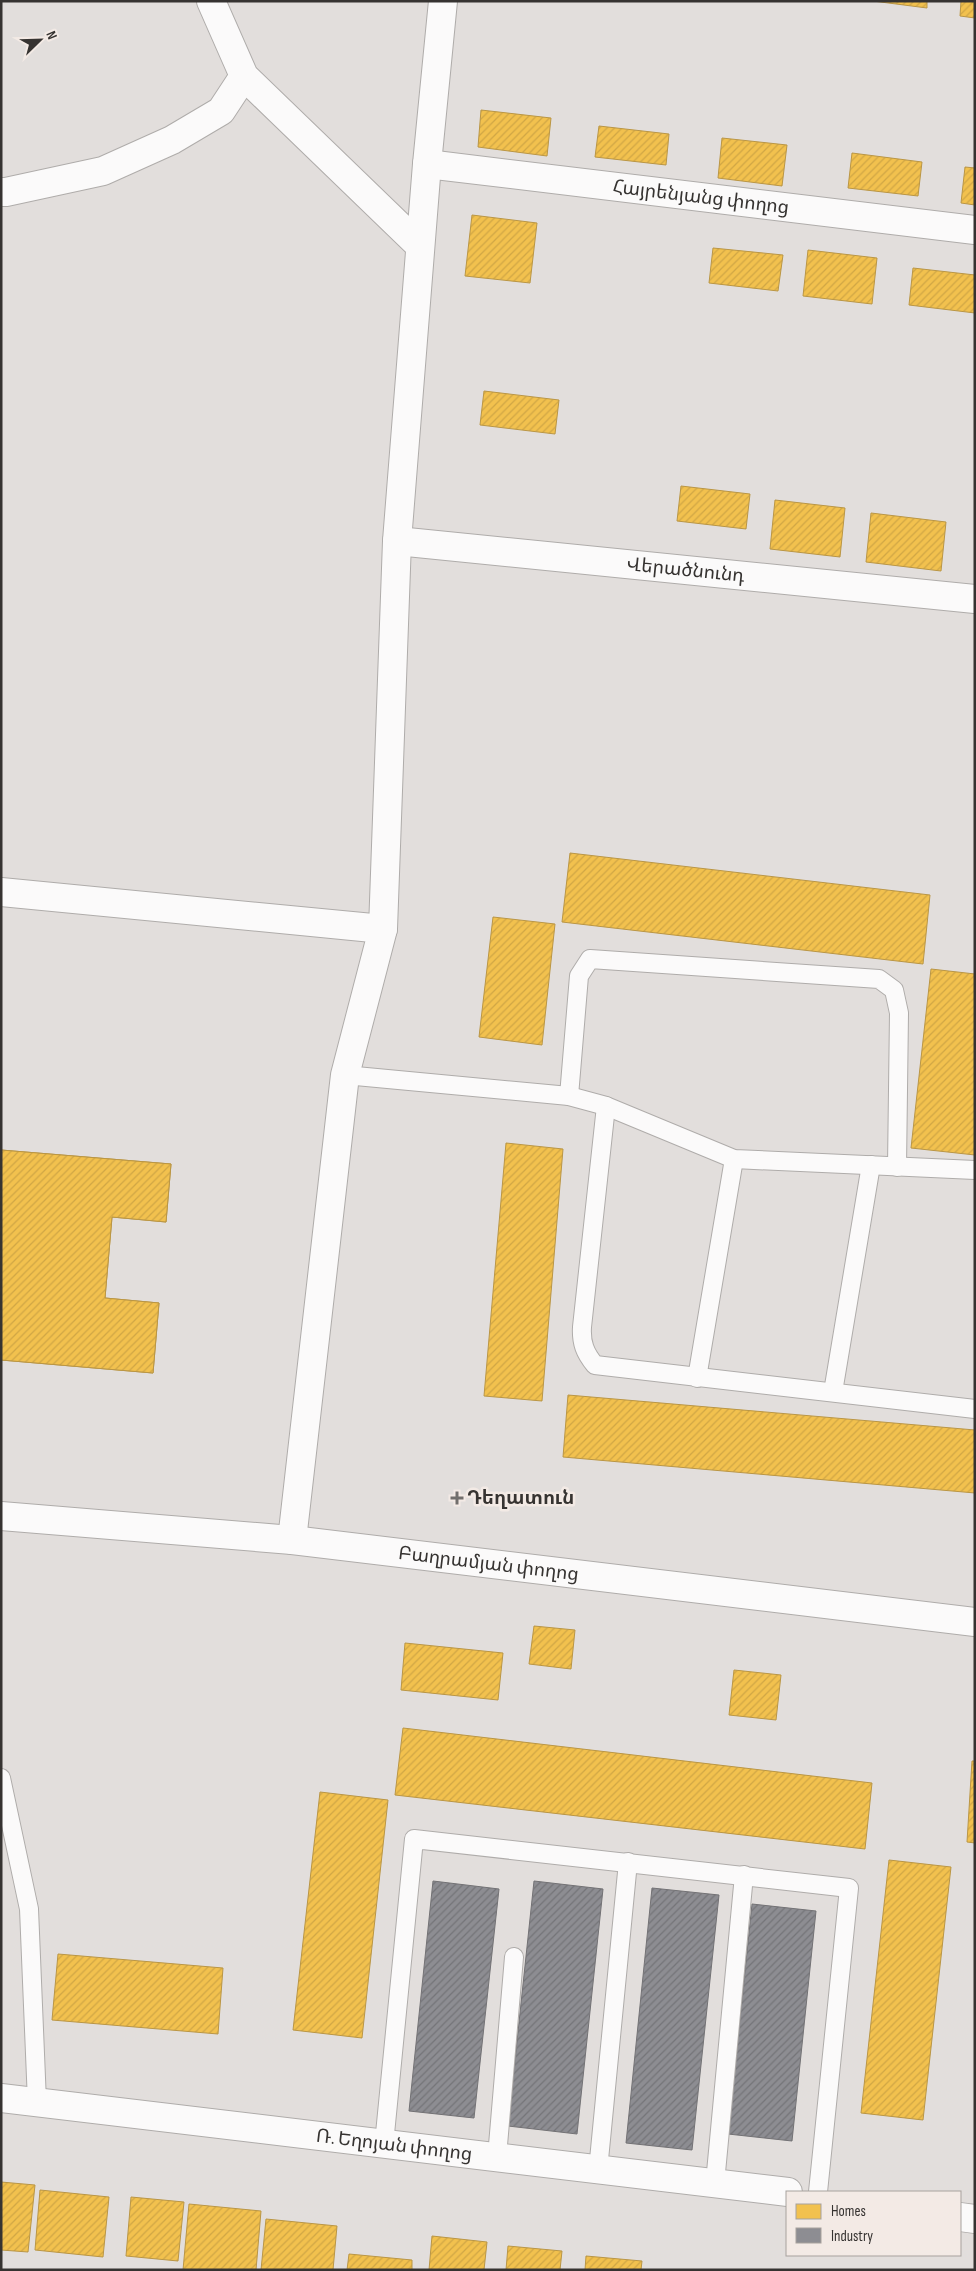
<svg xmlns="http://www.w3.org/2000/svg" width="976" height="2271" viewBox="0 0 976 2271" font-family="'Sofia Sans Condensed','Noto Sans Armenian',sans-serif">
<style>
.homes{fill:url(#homes-hatch);stroke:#ba9645;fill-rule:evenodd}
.industry{fill:url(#industry-hatch);stroke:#737275}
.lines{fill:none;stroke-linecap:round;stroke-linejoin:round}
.service-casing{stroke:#afacaa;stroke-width:20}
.minor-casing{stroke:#afacaa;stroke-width:30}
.service{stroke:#fbfafa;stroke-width:18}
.minor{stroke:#fbfafa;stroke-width:28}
.poi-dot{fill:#726f6d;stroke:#f3eae5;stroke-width:2}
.labels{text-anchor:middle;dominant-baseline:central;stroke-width:5;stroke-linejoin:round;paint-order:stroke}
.street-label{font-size:19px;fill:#363331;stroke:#f3eae5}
.poi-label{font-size:19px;font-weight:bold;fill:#363331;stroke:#f3eae5;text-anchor:start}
</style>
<defs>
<pattern id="homes-hatch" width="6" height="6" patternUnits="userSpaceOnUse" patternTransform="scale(1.25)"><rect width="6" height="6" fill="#f2c14e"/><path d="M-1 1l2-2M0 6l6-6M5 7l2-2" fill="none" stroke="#d0a645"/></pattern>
<pattern id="industry-hatch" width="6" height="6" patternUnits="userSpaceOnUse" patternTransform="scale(1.25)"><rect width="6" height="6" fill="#8d8d92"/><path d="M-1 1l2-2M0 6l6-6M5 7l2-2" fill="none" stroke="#747478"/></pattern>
</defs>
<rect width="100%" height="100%" fill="#e2dedc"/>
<g class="homes">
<path d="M873 1H927V8Z"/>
<path d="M961 1H975V18L960 16Z"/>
<path d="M481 110 551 118 547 156 478 147Z"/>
<path d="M599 126 669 134 666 165 595 157Z"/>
<path d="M722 138 787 145 782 186 718 178Z"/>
<path d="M852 153 922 162 918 196 848 188Z"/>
<path d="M965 167 975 168V205L961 203Z"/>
<path d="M472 215 537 223 530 283 465 276Z"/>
<path d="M713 248 783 255 778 291 709 283Z"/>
<path d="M808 250 877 258 872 304 803 296Z"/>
<path d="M913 268 975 275V313L909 305Z"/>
<path d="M484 391 559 400 555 434 480 425Z"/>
<path d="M681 486 750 494 746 529 677 521Z"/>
<path d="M775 500 845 508 840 557 770 549Z"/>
<path d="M871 513 946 522 941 571 866 562Z"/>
<path d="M570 853 930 895 923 964 562 922Z"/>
<path d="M493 917 555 924 542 1045 479 1037Z"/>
<path d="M931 969 975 974V1155L911 1148Z"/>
<path d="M506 1143 563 1149 542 1401 484 1396Z"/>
<path d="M1 1150 171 1164 166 1222 112 1217 105 1298 159 1303 153 1373 1 1360ZM21 1219 94 1226 88 1292 15 1286Z"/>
<path d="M1 1150 171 1164 166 1222 112 1217 105 1298 159 1303 153 1373 1 1360Z"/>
<path d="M568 1395 975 1430V1493L563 1457Z"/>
<path d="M534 1626 575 1630 571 1669 529 1664Z"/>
<path d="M405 1643 503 1653 498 1700 401 1690Z"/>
<path d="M734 1670 781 1675 776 1720 729 1715Z"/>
<path d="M403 1728 872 1783 865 1849 395 1795Z"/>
<path d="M972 1761H975V1843L967 1842Z"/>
<path d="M320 1792 388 1800 362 2038 293 2030Z"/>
<path d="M889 1860 951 1867 923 2120 861 2113Z"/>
<path d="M58 1954 223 1968 218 2034 52 2020Z"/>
<path d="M1 2182 35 2185 28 2252 1 2250Z"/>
<path d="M40 2190 109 2197 103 2257 35 2250Z"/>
<path d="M131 2197 184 2202 178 2261 126 2256Z"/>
<path d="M189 2204 261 2211 256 2270H183Z"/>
<path d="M266 2219 337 2226 333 2270H261Z"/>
<path d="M432 2236 487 2242 484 2270H429Z"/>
<path d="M508 2246 562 2251 560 2270H506Z"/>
<path d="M349 2254 412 2260V2270H347Z"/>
<path d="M586 2256 642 2261 641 2270H585Z"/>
</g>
<g class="industry">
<path d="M433 1881 499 1889 474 2118 409 2111Z"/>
<path d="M534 1881 603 1889 577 2134 508 2126Z"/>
<path d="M652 1888 719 1895 692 2150 626 2143Z"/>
<path d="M752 1904 816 1911 792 2141 728 2134Z"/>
</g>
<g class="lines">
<g class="service-casing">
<g id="service">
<path d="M345 1075 569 1096 606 1106 734 1159 975 1170"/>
<path d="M569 1096 579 976 590 959 879 979 894 990 899 1013 897 1167"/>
<path d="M606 1106 582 1327C581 1343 585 1353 595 1365L975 1409"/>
<path d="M697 1378 734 1159"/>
<path d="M833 1392 871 1165"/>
<path d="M1 1778 29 1909 37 2102"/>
<path d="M384 2144 414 1839 849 1888 818 2192"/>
<path d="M497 2157 514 1957"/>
<path d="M598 2170 628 1862"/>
<path d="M715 2183 744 1875"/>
</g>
</g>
<g class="minor-casing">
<g id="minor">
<path d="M211 1 244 76 420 246"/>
<path id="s1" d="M427 164 975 230"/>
<path d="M1 192H6L103 171 172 140 221 111 244 76"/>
<path id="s2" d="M397 541 975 599"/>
<path d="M1 892 383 929"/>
<path id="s3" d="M1 1516 292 1540 975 1622"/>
<path d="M292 1540 345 1075 383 929 397 541 427 164 443 1"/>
<path id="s4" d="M1 2098 788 2192"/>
<path d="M960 2217 975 2219"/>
</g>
</g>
<use href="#service" class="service"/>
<use href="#minor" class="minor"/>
</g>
<path class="poi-dot" d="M454.5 1490.5h5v5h5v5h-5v5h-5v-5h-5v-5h5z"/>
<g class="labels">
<g class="street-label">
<text stroke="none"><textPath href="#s1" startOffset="276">Հայրենյանց փողոց</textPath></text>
<text stroke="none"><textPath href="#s2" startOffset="290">Վերածնունդ</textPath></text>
<text stroke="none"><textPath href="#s3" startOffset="490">Բաղրամյան փողոց</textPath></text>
<text stroke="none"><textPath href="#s4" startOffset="396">Ռ. Եղոյան փողոց</textPath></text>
</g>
<g class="poi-label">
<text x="467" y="1498">Դեղատուն</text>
</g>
</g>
<rect width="976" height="2271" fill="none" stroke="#363331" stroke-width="5"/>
<rect x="786" y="2191" width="175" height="65" fill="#f3eae5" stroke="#a7a19d"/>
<rect x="796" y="2204" width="25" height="15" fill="#f2c14e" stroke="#a7a19d"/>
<text x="831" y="2216" font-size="15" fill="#363331">Homes</text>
<rect x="796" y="2228" width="25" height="15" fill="#8d8d92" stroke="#a7a19d"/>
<text x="831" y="2241" font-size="15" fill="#363331">Industry</text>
<g transform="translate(40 40) rotate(67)" stroke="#f3eae5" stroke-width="4" paint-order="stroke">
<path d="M0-4L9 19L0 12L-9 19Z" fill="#363331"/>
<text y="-8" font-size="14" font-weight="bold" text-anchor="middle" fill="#363331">N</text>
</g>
</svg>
